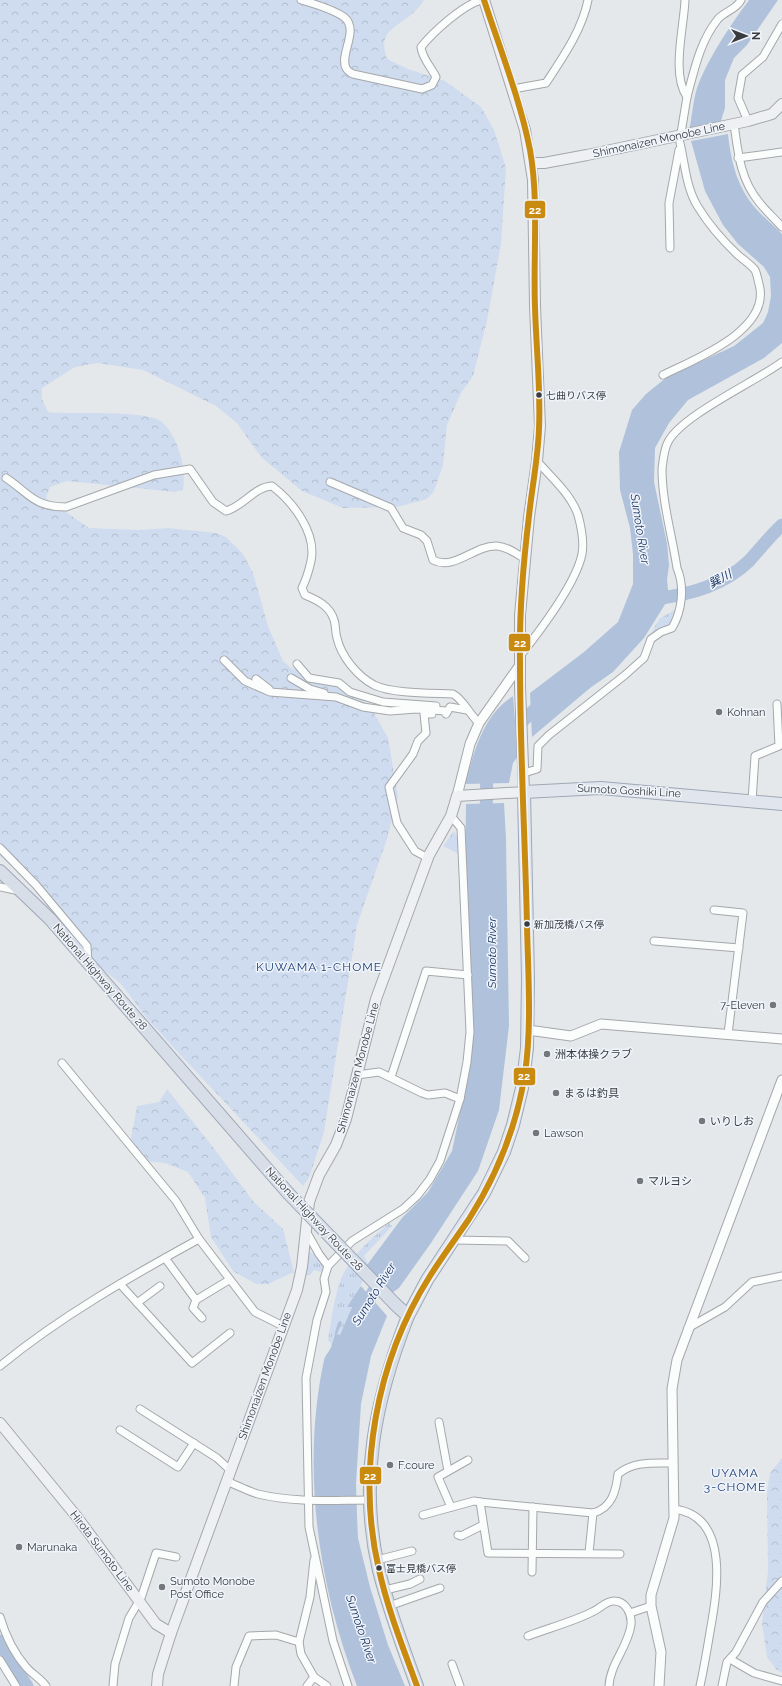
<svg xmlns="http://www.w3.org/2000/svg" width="782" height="1686" font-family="Raleway,'Noto Sans JP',sans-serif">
	<defs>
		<pattern id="grass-tufts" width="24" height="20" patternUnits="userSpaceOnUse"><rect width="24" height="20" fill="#cfdcef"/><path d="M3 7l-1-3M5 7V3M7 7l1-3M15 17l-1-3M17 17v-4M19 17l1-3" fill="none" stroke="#b2bece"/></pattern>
		<pattern id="forest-crowns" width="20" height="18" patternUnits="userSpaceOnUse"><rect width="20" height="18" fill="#cfdcef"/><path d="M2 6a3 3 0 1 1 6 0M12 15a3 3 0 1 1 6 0" fill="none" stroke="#b2bece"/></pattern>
	</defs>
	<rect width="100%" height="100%" fill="#e5e8eb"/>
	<g fill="url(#grass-tufts)">
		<path d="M676 609V612L670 625 660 628 651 634 659 619Z"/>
		<path d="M454 831 458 838 459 854 443 846Z"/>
		<path d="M389 1223 392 1226 364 1256 369 1266 340 1335 334 1334 332 1345 328 1340C331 1323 333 1305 338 1288 345 1260 369 1241 389 1223Z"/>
		<path d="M309 1252 315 1254 319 1260 323 1259 326 1265 321 1272 314 1270 310 1275 303 1274 306 1257Z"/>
	</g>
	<g fill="url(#forest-crowns)">
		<path d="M0 0H424C421 4 418 9 414 12 396 29 377 30 387 59L408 69 445 81 481 107 494 130 506 168 501 244 487 321 473 376 461 393 447 425 443 465 434 491 427 499 397 507 343 508 302 491 261 457 237 423 216 406 143 370 98 363 75 367 42 388V399L48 412C71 415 147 409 162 422 169 428 174 438 177 445 183 461 185 473 183 490L175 492 67 481 50 487 46 498 89 528 138 530 168 528 217 533 226 537 243 554 253 573 268 626 283 661 291 668 341 685 360 696 373 711 388 738 398 797 387 839 357 925 324 1132 309 1178 303 1186 174 1048 146 1017 121 984 105 971 92 963 75 945 33 886 0 856Z"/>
		<path d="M167 1089 216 1151 253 1201 283 1229 294 1272 268 1284H256L233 1271 211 1237 205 1198 188 1172 165 1163 143 1161 130 1143 137 1106 159 1102Z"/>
		<path d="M782 1458V1673L776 1669 767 1657 762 1623 768 1571 767 1493 770 1473Z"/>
	</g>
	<g fill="#b0c2db">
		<path d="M749 0H778L747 45 734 58 725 80V108L720 124 689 131C692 117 693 101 697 88 707 60 731 24 749 0Z"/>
		<path d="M728 134C731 163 738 191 760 213 767 220 775 226 782 234V343L764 358 688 400 669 423 655 448 654 482 667 543 669 565 667 580 669 598 644 638 613 672 590 688 532 737 530 693 584 652 618 622 633 584V554L630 528 620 490 619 452 632 410 646 394 667 377 734 346 763 323 768 312 771 296 770 277 764 267 738 244 723 225 705 191 691 141Z"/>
		<path d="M513 696 518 756 513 763 509 783 465 784C475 750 482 717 513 696Z"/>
		<path d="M504 803 506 839 509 1026 499 1110 478 1171 431 1243 399 1288 389 1295 364 1269 402 1218 428 1192 452 1151 472 1055V1018L465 888 466 804Z"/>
		<path d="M361 1286 387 1316 371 1356 361 1404 356 1483 357 1515 358 1538 370 1587 388 1645 405 1686H357C318 1586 301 1467 324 1360 325 1355 331 1350 332 1344 335 1336 335 1329 339 1321L342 1322 337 1334 340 1335 352 1307H347Z"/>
	</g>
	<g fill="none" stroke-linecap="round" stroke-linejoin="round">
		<g stroke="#b0c2db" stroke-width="13">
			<path d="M651 599C686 596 723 586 749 561 760 549 770 536 782 525"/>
			<path d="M503 739 544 701"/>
			<path d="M485 820C488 801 485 785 488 766"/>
			<path d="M362 1312 383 1275"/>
			<path d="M0 1641 15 1668 27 1686"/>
		</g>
		<defs>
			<g id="minor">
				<path d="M301 0C315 4 332 9 344 17 360 30 339 54 346 68 347 70 351 73 353 74L422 89 432 85 436 77C431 67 422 58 421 47 434 31 462 6 481 0"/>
				<path d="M513 89 546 83C563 57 582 30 588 0"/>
				<path d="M687 97C694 71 700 41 718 19 725 11 736 10 741 0"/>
				<path d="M748 121 738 98 742 75 763 57 782 24"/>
				<path d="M734 124C738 152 740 179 759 202 766 211 775 219 782 227"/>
				<path d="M680 139 687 97C671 74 684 27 685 0"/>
				<path d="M738 158 782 152"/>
				<path d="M670 248 669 203 679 150"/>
				<path d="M663 375C695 359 772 330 759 284 758 280 757 274 755 270 750 264 744 260 739 256 724 242 709 225 698 207 686 188 685 164 680 143"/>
				<path d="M6 478C30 494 34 507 66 507L154 475 190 469 213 502 226 511C244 506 254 487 272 486 293 502 317 533 311 561 309 570 306 580 302 588L305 595C317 600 330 606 334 620 336 625 335 632 337 638 341 656 357 676 374 685 393 694 432 693 453 694 464 700 469 714 479 723"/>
				<path d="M330 482 391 508 403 528 421 535 427 541 433 560C455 571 474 545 497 546 508 547 517 554 525 559"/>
				<path d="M520 656C539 632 576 584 582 554 584 543 581 526 578 515 571 494 550 476 537 461"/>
				<path d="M224 660 245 681 270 692 336 697 363 707 390 711 416 709 447 711"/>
				<path d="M297 664 309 678 339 683 350 692 383 702 436 706"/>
				<path d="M291 678 310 689 324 693"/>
				<path d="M256 679 269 689"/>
				<path d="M446 714 450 707 467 710"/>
				<path d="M524 773 537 769 538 746 549 735 625 675 644 658 651 639 661 632 672 628C682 611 685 587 677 568 672 535 662 502 662 469 663 461 664 449 668 442 682 415 755 382 782 362"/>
				<path d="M752 801 755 756 779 746 777 704"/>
				<path d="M0 848 36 885 87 946 88 963"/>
				<path d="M428 858 415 851 397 823 389 787 413 754 418 741 426 733 424 714H432"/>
				<path d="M0 887 20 891"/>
				<path d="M714 910 743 913 728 1034"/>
				<path d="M654 941 739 948"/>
				<path d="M62 1063 176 1201 199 1239 255 1312 283 1326"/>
				<path d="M357 1075 379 1072 422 1093 428 1095 445 1093 460 1099"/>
				<path d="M391 1077 426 971 468 975"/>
				<path d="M306 1231 319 1254 328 1266"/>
				<path d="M454 1240 508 1241 525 1258"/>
				<path d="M165 1258 196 1300 193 1308 202 1318"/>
				<path d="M120 1284 192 1363 230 1333"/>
				<path d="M196 1300 229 1280"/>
				<path d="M137 1303 160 1286"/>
				<path d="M688 1328 725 1307 752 1282 782 1276"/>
				<path d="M0 1366C61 1316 130 1277 199 1239"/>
				<path d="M140 1409 217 1458 230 1470"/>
				<path d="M439 1422 448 1471"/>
				<path d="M120 1430 178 1467 194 1443"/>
				<path d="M226 1481C237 1485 247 1491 258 1494 295 1503 333 1500 370 1500"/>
				<path d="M451 1507 438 1477 468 1460"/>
				<path d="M674 1509C731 1516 717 1593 710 1632 707 1650 704 1668 700 1686"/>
				<path d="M423 1515 474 1501 480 1502"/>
				<path d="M458 1535 461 1536 483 1525"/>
				<path d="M589 1553 593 1513"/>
				<path d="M620 1554 488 1553 480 1502 593 1513C612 1508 616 1491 618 1474 634 1461 653 1463 672 1463"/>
				<path d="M314 1560 310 1597 299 1642 301 1654 314 1677 327 1686"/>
				<path d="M377 1560 412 1551"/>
				<path d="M532 1572 533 1507"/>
				<path d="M385 1590 410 1584 420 1579"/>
				<path d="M389 1606 440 1588"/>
				<path d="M630 1613 651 1606"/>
				<path d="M0 1617C5 1634 14 1653 26 1667 32 1674 40 1678 46 1686"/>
				<path d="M528 1636C549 1628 572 1622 592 1612 600 1609 605 1601 614 1601 626 1601 632 1614 631 1625 628 1647 610 1664 609 1686"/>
				<path d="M730 1659 754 1673 782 1681"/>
				<path d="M0 1660 16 1686"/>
				<path d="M452 1664 460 1686"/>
				<path d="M113 1686 115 1664 129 1618 141 1598 156 1553 176 1557"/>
				<path d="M234 1686 236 1667 249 1636 276 1635 299 1642"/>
				<path d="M307 1686 314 1677"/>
				<path d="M348 1686 333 1641 309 1527 306 1378 317 1320 326 1292 324 1279 328 1266 352 1241 403 1209 417 1196 430 1179 440 1161 460 1099 467 1062 470 1032 461 828 451 816"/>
				<path d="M722 1686 727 1662 736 1652 763 1602 782 1581"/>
			</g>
			<g id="tertiary">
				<path d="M457 796 470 744 479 723 520 665"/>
				<path d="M528 1030 571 1036 601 1024 782 1039"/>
				<path d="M659 1686 661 1652 651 1606V1595L674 1518 672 1389 677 1360 782 1080"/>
			</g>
			<g id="secondary">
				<path d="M532 163H544L587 155 748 121 772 114 782 104"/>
				<path d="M0 1423 77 1517 156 1624 171 1633"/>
				<path d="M157 1686 158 1674 171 1633 297 1290 302 1267 309 1202 319 1175 336 1145 346 1119 376 999 429 855 451 816 457 796 524 792 520 687V615L529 517 537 461 540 426 535 306 533 180 525 130 484 0"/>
			</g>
			<path id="primary" d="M408 1316 427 1280 484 1193 504 1152 513 1125 522 1088 527 1048 528 979 524 792 601 788 782 804"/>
			<g id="trunk">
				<path d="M0 871 50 919 288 1193"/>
				<path d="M395 1304 408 1316C375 1400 358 1481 379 1571 389 1610 403 1648 417 1686"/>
			</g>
		</defs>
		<use href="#minor" stroke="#a5a7aa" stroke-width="9"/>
		<use href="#tertiary" stroke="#a5a7aa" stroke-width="11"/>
		<use href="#secondary" stroke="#a5a7aa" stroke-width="12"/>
		<use href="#primary" stroke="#9ea8b6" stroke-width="14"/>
		<use href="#trunk" stroke="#9ea8b6" stroke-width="14"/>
		<use href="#minor" stroke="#fbfcfc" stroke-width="7"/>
		<use href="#tertiary" stroke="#fbfcfc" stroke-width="9"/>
		<use href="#secondary" stroke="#eef0f4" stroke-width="10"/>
		<use href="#primary" stroke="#e1e5ed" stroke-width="12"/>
		<use href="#trunk" stroke="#d8dee8" stroke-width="12"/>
		<defs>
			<path id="trunk-bridge" d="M288 1193 395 1304"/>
		</defs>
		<use href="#trunk-bridge" stroke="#9ea8b6" stroke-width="14" stroke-linecap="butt"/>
		<use href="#trunk-bridge" stroke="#d8dee8" stroke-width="12"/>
		<defs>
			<path id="bus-1" d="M417 1686C403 1648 388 1610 379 1570 356 1472 376 1361 430 1276 442 1257 456 1238 469 1219 497 1175 517 1125 525 1073 532 1025 528 974 527 925 525 838 520 751 520 663 519 614 523 565 529 516 532 487 538 458 539 429 541 389 536 347 535 307 533 256 539 200 530 150 520 99 500 49 484 0"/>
		</defs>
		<use href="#bus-1" stroke="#f0f4fb" stroke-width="9"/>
		<use href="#bus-1" stroke="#c88b10" stroke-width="6"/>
	</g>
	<g fill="#393b3e" stroke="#f0f4fb" stroke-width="1.5">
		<circle cx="539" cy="395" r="3.5"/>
		<circle cx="527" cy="924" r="3.5"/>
		<circle cx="379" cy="1568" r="3.5"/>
	</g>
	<g fill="#75787b" stroke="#f0f4fb" stroke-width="1.5">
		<circle cx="719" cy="712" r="4"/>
		<circle cx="773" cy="1005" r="4"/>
		<circle cx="547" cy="1054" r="4"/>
		<circle cx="556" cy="1093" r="4"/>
		<circle cx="702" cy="1121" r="4"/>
		<circle cx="536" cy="1133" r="4"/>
		<circle cx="640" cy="1181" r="4"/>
		<circle cx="390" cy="1465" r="4"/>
		<circle cx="19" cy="1547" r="4"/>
		<circle cx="162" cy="1587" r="4"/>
	</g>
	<g text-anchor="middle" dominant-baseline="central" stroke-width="3" stroke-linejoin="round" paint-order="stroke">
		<g font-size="10" fill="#393b3e" stroke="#f0f4fb" text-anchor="start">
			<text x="546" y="395">七曲りバス停</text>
			<text x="534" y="924">新加茂橋バス停</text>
			<text x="386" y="1568">富士見橋バス停</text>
		</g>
		<g font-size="11" fill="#393b3e" stroke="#f0f4fb">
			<text transform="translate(659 140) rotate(-12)">Shimonaizen Monobe Line</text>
			<text transform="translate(629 791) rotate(3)">Sumoto Goshiki Line</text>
			<text transform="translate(100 977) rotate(49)">National Highway Route 28</text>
			<text transform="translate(358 1068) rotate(-75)">Shimonaizen Monobe Line</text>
			<text transform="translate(314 1219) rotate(47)">National Highway Route 28</text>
			<text transform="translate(265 1376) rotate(-70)">Shimonaizen Monobe Line</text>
			<text transform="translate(102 1551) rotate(53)">Hirota Sumoto Line</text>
		</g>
		<g font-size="11" fill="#393b3e" stroke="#f0f4fb" text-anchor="start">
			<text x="727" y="712">Kohnan</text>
			<text x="765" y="1005" text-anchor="end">7-Eleven</text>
			<text x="555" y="1054">洲本体操クラブ</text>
			<text x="564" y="1093">まるは釣具</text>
			<text x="710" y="1121">いりしお</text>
			<text x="544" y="1133">Lawson</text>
			<text x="648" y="1181">マルヨシ</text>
			<text x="398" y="1465">F.coure</text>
			<text x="27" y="1547">Marunaka</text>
			<text x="170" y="1581">Sumoto Monobe<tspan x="170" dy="13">Post Office</tspan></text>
		</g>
		<g font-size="12" font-style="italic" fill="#1b3765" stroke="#f0f4fb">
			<text transform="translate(640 529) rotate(81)">Sumoto River</text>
			<text transform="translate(720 579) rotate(-28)">巽川</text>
			<text transform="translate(492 953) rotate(-90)">Sumoto River</text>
			<text transform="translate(374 1294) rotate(-58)">Sumoto River</text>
			<text transform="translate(361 1629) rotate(71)">Sumoto River</text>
		</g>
		<g font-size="12" letter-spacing="1" fill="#224379" stroke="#f0f4fb">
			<text x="319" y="967">KUWAMA 1-CHOME</text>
			<text x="735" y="1473">UYAMA<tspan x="735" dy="14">3-CHOME</tspan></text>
		</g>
	</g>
	<g stroke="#f0f4fb" stroke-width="1.5">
		<rect x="524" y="200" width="22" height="19" rx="4" fill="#c88b10"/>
		<rect x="508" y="633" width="23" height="19" rx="4" fill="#c88b10"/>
		<rect x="513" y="1067" width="23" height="19" rx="4" fill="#c88b10"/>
		<rect x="359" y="1466" width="23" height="19" rx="4" fill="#c88b10"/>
	</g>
	<g font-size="11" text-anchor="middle" font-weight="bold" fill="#fff">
		<text x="535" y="214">22</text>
		<text x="520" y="647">22</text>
		<text x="524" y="1080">22</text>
		<text x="370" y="1480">22</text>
	</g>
	<g transform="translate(746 36) rotate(90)" stroke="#f0f4fb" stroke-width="3" paint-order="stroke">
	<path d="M0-3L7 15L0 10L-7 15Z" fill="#393b3e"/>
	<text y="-6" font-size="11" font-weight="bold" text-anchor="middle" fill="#393b3e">N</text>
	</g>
</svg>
